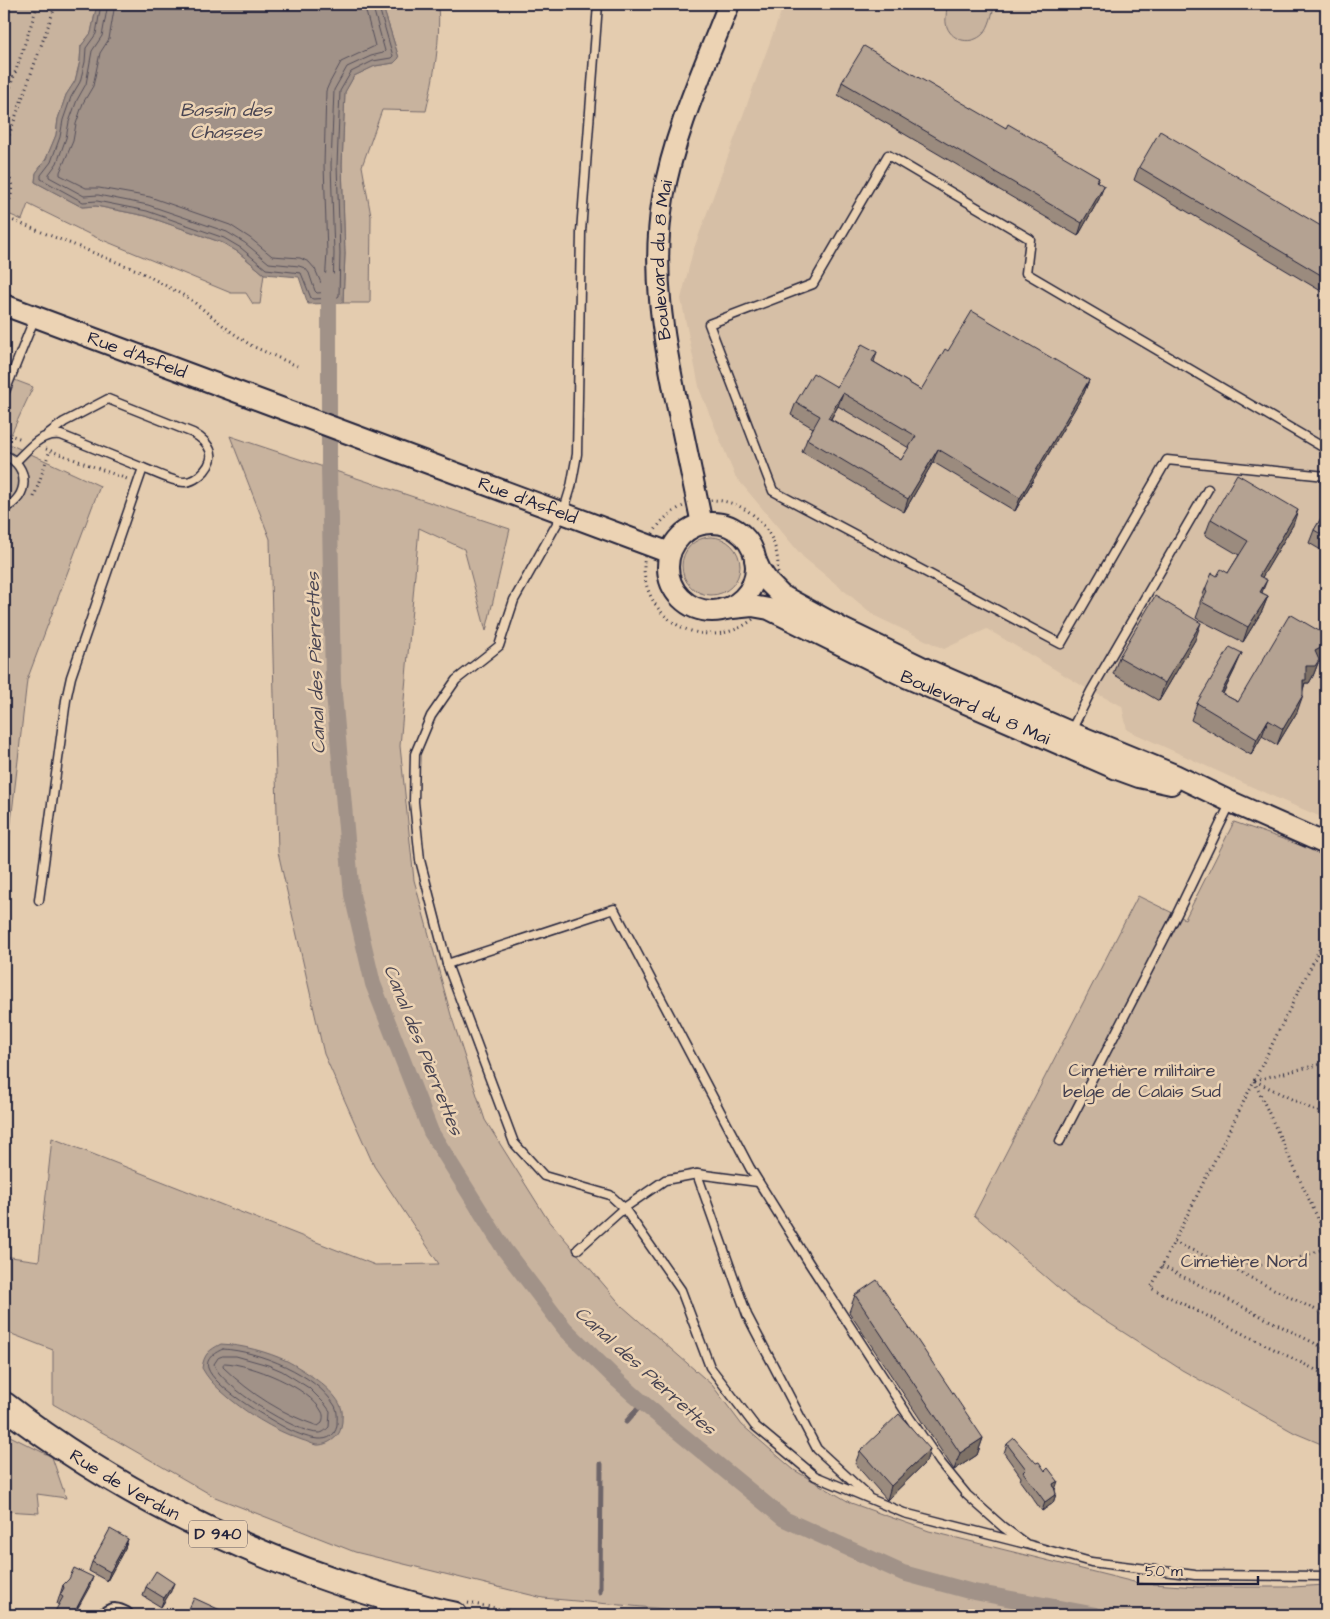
<svg xmlns="http://www.w3.org/2000/svg" width="1330" height="1619" font-family="'Architects Daughter',sans-serif">
	<rect width="100%" height="100%" fill="#e4ccaf"/>
	<filter id="ink" filterUnits="userSpaceOnUse"><feTurbulence type="fractalNoise" baseFrequency=".02" numOctaves="2"/><feDisplacementMap in="SourceGraphic" scale="10" xChannelSelector="R" yChannelSelector="G"/><feConvolveMatrix kernelMatrix="1 2 1 2 8 2 1 2 1" color-interpolation-filters="sRGB"/></filter>
	<g filter="url(#ink)">
		<path fill="#d6bfa6" d="M784 4H928L948 9 945 16 946 24 950 33 955 38 987 26 995 4H1326V819L1281 800 1127 730 1122 706 1091 691 987 629 944 649 875 616 803 557 735 476 700 391 681 299 693 251Z"/>
		<g fill="#c8b39e" stroke="#756a6c">
			<path d="M4 4H97L91 33 81 46 80 61 75 81 66 95 58 119 56 135 46 159 36 173 35 182 82 207 96 206 146 216 223 243 238 252 264 274 260 304H253L246 293H231L93 236 28 204 22 220 4 212Z"/>
			<path d="M382 4H438C441 40 434 76 426 111L382 110 362 166 371 216 370 303H343L345 254 342 165 345 92 354 76 375 66 394 63 399 58Z"/>
			<path d="M946 4H995C992 13 990 27 983 34 972 45 953 42 947 27 944 19 948 12 946 4Z"/>
			<path d="M4 376 33 387 7 443 100 486 27 680 4 884Z"/>
			<path d="M230 436 510 529 486 631 464 549 419 528 400 746 414 880 451 1015 485 1120 546 1217 622 1306 712 1385 742 1425 794 1470 851 1503 929 1531 1138 1583 1198 1587H1293L1326 1585V1615H731L543 1598 355 1552 215 1497 53 1404V1350L4 1331V1256L39 1261 52 1138 375 1265 439 1264 374 1166 324 1054 278 852 270 539Z"/>
			<circle cx="711" cy="566" r="29"/>
			<path d="M1234 822 1326 854V1446L1295 1433 1182 1370 1070 1298 974 1215 1138 896 1185 919Z"/>
			<path d="M4 1433 52 1457 66 1498 37 1494 39 1513 4 1511Z"/>
		</g>
		<g fill="#a19288" stroke="#6e6569">
			<path d="M97 4H382L399 58 394 63 375 66 354 76 345 92 342 165 345 254 343 303 308 304 299 277 264 274 238 252 223 243 146 216 96 206 82 207 35 182 36 173 46 159 56 135 58 119 66 95 75 81 80 61 81 46 91 33Z"/>
			<path d="M221 1344C242 1345 268 1352 287 1361 303 1369 335 1390 341 1407 343 1412 342 1417 342 1422 341 1426 341 1430 339 1433 335 1440 324 1446 316 1445 312 1444 306 1441 302 1440 273 1430 244 1412 221 1391 213 1384 207 1377 202 1368 204 1354 209 1350 221 1344Z"/>
		</g>
		<g fill="none" stroke-linecap="round" stroke-linejoin="round">
			<g stroke="#554f5a" stroke-width="1">
				<path d="M101 4 96 34 86 48 85 62 80 82 71 97 63 120 60 137 51 162 41 175V179L83 202 97 201 147 211 224 238 241 248 266 269 301 273 311 298 313 299 336 298 339 296 340 253 337 165 340 91 351 72 373 61 391 58 393 56 378 4"/>
				<path d="M108 4 102 36 92 51 86 84 77 100 69 122 66 138 57 163 49 174V177L84 196 98 195 148 205 227 232 245 243 269 263 299 266 305 268 309 273 315 291 317 293 331 292 333 290 334 253 331 165 334 90 347 67 371 56 383 53 385 51 372 4"/>
				<path d="M115 4 109 39 100 53 93 86 83 103 76 124 73 141 60 172V175L86 188H99L150 197 230 225 250 238 272 256 300 258 309 262 315 269 321 283 323 285 325 283 327 253 324 165 326 91 329 84 341 62 375 46 364 4"/>
				<path d="M223 1349C259 1351 316 1374 335 1406 338 1412 337 1419 337 1425 333 1452 295 1433 282 1426 264 1416 214 1387 208 1368 205 1358 216 1352 223 1349Z"/>
				<path d="M223 1356H236L268 1365 282 1371 309 1388 324 1403 330 1411 329 1427C326 1430 323 1433 319 1433 297 1434 219 1385 214 1364L218 1358Z"/>
				<path d="M225 1363C251 1364 309 1387 322 1412 324 1416 323 1419 322 1423L318 1426C282 1414 251 1394 224 1368L223 1365Z"/>
			</g>
			<g stroke="#6e6569" stroke-width="5">
				<path d="M626 1422 643 1403"/>
				<path d="M600 1592 601 1464"/>
			</g>
			<path stroke="#a19288" stroke-width="16" d="M329 281V466L333 683 352 895 373 984 431 1132 504 1249 565 1329 616 1379 643 1403 784 1519 903 1573 969 1591 1096 1615"/>
			<defs>
				<g id="service">
					<path d="M598 4 581 232 577 454 571 487 563 513 514 600 499 646 456 680 431 716 415 754 414 802 420 860 447 964 614 909 750 1168 809 1263 909 1417 940 1462 967 1495 1003 1527 1026 1544 1091 1562 1195 1575 1326 1576"/>
					<path d="M4 394 35 317"/>
					<path d="M48 434 64 422 108 399 193 433C200 437 207 442 210 450 216 463 198 482 184 482 173 482 154 472 143 468"/>
					<path d="M1326 449 1026 273 1030 239 888 155 813 284 709 324 773 491 1061 644 1167 460 1326 476"/>
					<path d="M4 455C30 465 30 498 4 508"/>
					<path d="M15 462C29 449 40 432 61 435L143 468 71 677 66 700 39 900"/>
					<path d="M1071 731 1091 691 1208 489"/>
					<path d="M447 964 514 1143 544 1176 610 1195 624 1208 578 1249"/>
					<path d="M1060 1141 1176 916 1231 802"/>
					<path d="M697 1174 747 1315 817 1449 867 1495"/>
					<path d="M758 1182 697 1174 665 1180 624 1208 681 1290 710 1367 755 1426 815 1476 904 1513 1022 1543"/>
				</g>
				<path id="minor" d="M106 1615C113 1610 118 1611 125 1615"/>
				<g id="tertiary">
					<path id="s1" d="M4 305 670 553"/>
					<circle cx="712" cy="567" r="44"/>
					<path id="s2" d="M702 524C694 486 686 447 678 409 663 338 651 271 663 198 674 132 705 66 729 4"/>
					<path d="M755 559 760 570 769 583 781 595 843 629 930 671 1070 732 1175 775 1231 802 1326 844"/>
					<path id="s3" d="M723 609 752 606 769 609 906 677 1117 769 1139 777 1171 784"/>
				</g>
				<g id="primary">
					<path id="s4" d="M4 1405C111 1488 237 1551 366 1591 395 1600 424 1609 454 1615"/>
				</g>
			</defs>
			<use href="#service" stroke="#22223b" stroke-width="11"/>
			<use href="#minor" stroke="#22223b" stroke-width="19"/>
			<use href="#tertiary" stroke="#22223b" stroke-width="24"/>
			<use href="#primary" stroke="#22223b" stroke-width="29"/>
			<g stroke="#22223b" stroke-width="3" stroke-dasharray="1 4" stroke-linecap="butt">
				<path d="M4 106 38 4"/>
				<path d="M4 149 56 4"/>
				<path d="M4 150 5 163 12 185 11 196 4 217"/>
				<path d="M4 217 139 271 190 299 230 331 252 346 297 366"/>
				<path d="M4 284 13 288"/>
				<path d="M4 433 22 439"/>
				<path d="M46 449 127 479"/>
				<path d="M34 497 50 450"/>
				<circle cx="711" cy="567" r="67"/>
				<path d="M1326 936 1151 1288 1326 1375"/>
				<path d="M1255 1080 1326 1063"/>
				<path d="M1254 1081 1326 1236"/>
				<path d="M1255 1081 1326 1116"/>
				<path d="M1174 1242 1223 1264 1326 1315"/>
				<path d="M1226 1264 1260 1265 1296 1259 1326 1248"/>
				<path d="M1162 1266 1326 1349"/>
				<path d="M468 1603 534 1615"/>
			</g>
			<use href="#service" stroke="#ecd3b4" stroke-width="8"/>
			<use href="#minor" stroke="#ecd3b4" stroke-width="15"/>
			<use href="#tertiary" stroke="#ecd3b4" stroke-width="20"/>
			<use href="#primary" stroke="#ecd3b4" stroke-width="25"/>
		</g>
		<g fill="#9b8b7e" stroke="#22223b" fill-rule="evenodd">
			<path d="M842 82 1006 128 1099 177 1097 182 1099 199 1078 236 838 95Z"/>
			<path d="M1139 167 1326 229V294L1134 180Z"/>
			<path d="M948 351 1089 380 1084 393 1015 511 933 462 904 512 802 452 807 439 813 428 791 415 796 402 837 387 877 352 874 362 921 390ZM838 406 909 448 901 460 831 419Z"/>
			<path d="M1326 510V553L1309 543 1314 530Z"/>
			<path d="M1211 519 1293 525 1262 577V593L1268 596 1262 611 1243 642 1196 618 1200 607V602L1206 587 1217 576 1228 573 1239 555 1205 535Z"/>
			<path d="M1326 635V658L1318 663 1313 676 1309 683H1305L1297 712 1277 745 1262 736 1251 755 1191 720 1197 703 1235 669 1223 694 1238 702Z"/>
			<path d="M1195 640 1159 701 1113 674 1119 657Z"/>
			<path d="M855 1295 983 1438 977 1455 954 1470 849 1312Z"/>
			<path d="M1007 1444 1055 1490 1056 1494 1053 1503 1042 1511 1020 1481 1021 1477 1004 1453Z"/>
			<path d="M930 1449 926 1462 887 1500 855 1464 860 1451Z"/>
			<path d="M128 1539 125 1548 107 1581 89 1571 92 1562Z"/>
			<path d="M63 1585 90 1586 59 1605 57 1604Z"/>
			<path d="M146 1587 171 1591 161 1607 143 1596Z"/>
		</g>
		<g fill="#7e7166" stroke="#22223b">
			<path d="M1104 186 1099 199 1078 236 1082 223Z"/>
			<path d="M1089 380 1084 393 1015 511 1020 498Z"/>
			<path d="M843 393 838 406 824 431 828 418Z"/>
			<path d="M938 449 933 462 904 512 908 499Z"/>
			<path d="M1298 510 1293 525 1254 591 1259 576Z"/>
			<path d="M1267 580 1261 595 1260 592Z"/>
			<path d="M1268 596 1262 611 1243 642 1248 627Z"/>
			<path d="M1201 623 1195 640 1159 701 1165 683Z"/>
			<path d="M1326 645V658L1318 663 1313 676 1309 683H1305L1300 697 1306 666 1315 651Z"/>
			<path d="M1242 653 1235 669 1215 709 1221 693Z"/>
			<path d="M1303 695 1297 712 1277 745 1283 729Z"/>
			<path d="M1268 720 1262 736 1251 755 1257 739Z"/>
			<path d="M983 1438 977 1455 954 1470 960 1453Z"/>
			<path d="M930 1449 926 1462 887 1500 891 1486Z"/>
			<path d="M1058 1481 1055 1490 1053 1484Z"/>
			<path d="M1056 1494 1053 1503 1042 1511 1045 1502Z"/>
			<path d="M128 1539 125 1548 107 1581 110 1572Z"/>
			<path d="M93 1577 90 1586 74 1615H73Z"/>
			<path d="M174 1583 171 1591 161 1607 164 1598Z"/>
		</g>
		<g fill="#b4a292" stroke="#22223b" fill-rule="evenodd">
			<path d="M864 46 1006 128 1008 124 1099 177 1096 181 1104 186 1082 223 842 82Z"/>
			<path d="M1160 131 1326 229V278L1139 167Z"/>
			<path d="M972 311 1089 380 1020 498 938 449 908 499 807 439 820 416 796 402 813 373 837 387 862 344 877 352 872 361 921 390 945 349 948 351ZM843 393 916 436 901 460 828 418Z"/>
			<path d="M1237 474 1298 510 1259 576 1267 580 1260 592 1268 596 1248 627 1202 602 1207 592 1206 591V587L1212 573 1217 576 1221 569 1228 573 1248 541 1211 519Z"/>
			<path d="M1326 510V537L1314 530Z"/>
			<path d="M1155 596 1201 623 1165 683 1119 657Z"/>
			<path d="M1290 614 1326 635V645L1315 651 1319 660 1315 666H1306V680H1303V695L1283 729 1268 720 1257 739 1197 703 1230 647 1242 653 1221 693 1238 702Z"/>
			<path d="M877 1280 983 1438 960 1453 855 1295Z"/>
			<path d="M899 1414 930 1449 891 1486 860 1451Z"/>
			<path d="M1014 1438 1036 1463 1039 1462 1045 1471 1048 1468 1058 1481 1053 1484 1056 1494 1045 1502 1023 1472 1026 1469 1007 1444Z"/>
			<path d="M110 1529 128 1539 110 1572 92 1562Z"/>
			<path d="M74 1568 93 1577 73 1615H53L63 1597 60 1595 64 1588 63 1585 69 1579Z"/>
			<path d="M156 1571 174 1583 164 1598 146 1587Z"/>
			<path d="M194 1598 231 1615H186Z"/>
		</g>
	</g>
	<g text-anchor="middle" dominant-baseline="central" stroke-width="5" stroke-linejoin="round" paint-order="stroke">
		<rect fill="#ecd3b4" stroke="#5f575f" stroke-width="1" x="189" y="1520.5" width="58" height="27" rx="4"/>
		<g font-size="16" font-weight="bold" fill="#22223b">
			<text x="218" y="1534">D 940</text>
		</g>
		<g font-size="18" fill="#22223b" stroke="#ecd3b4">
			<text stroke="none"><textPath href="#s2" startOffset="268">Boulevard du 8 Mai</textPath></text>
			<text stroke="none"><textPath href="#s1" startOffset="142">Rue d'Asfeld</textPath></text>
			<text stroke="none"><textPath href="#s1" startOffset="559">Rue d'Asfeld</textPath></text>
			<text stroke="none"><textPath href="#s3" startOffset="275">Boulevard du 8 Mai</textPath></text>
			<text stroke="none"><textPath href="#s4" startOffset="145">Rue de Verdun</textPath></text>
		</g>
		<g font-size="18" fill="#433f4f" stroke="#ecd3b4">
			<text x="1142" y="1070">Cimetière militaire<tspan x="1142" dy="21">belge de Calais Sud</tspan></text>
			<text x="1244" y="1261">Cimetière Nord</text>
		</g>
		<g font-size="19" font-style="italic" fill="#484452" stroke="#ecd3b4">
			<text x="226" y="110">Bassin des<tspan x="226" dy="22">Chasses</tspan></text>
			<text transform="translate(316 663) rotate(-92)">Canal des Pierrettes</text>
			<text transform="translate(423 1050) rotate(68)">Canal des Pierrettes</text>
			<text transform="translate(645 1371) rotate(42)">Canal des Pierrettes</text>
		</g>
	</g>
	<rect width="1330" height="1619" fill="none" stroke="#ecd3b4" stroke-width="20"/>
	<rect x="10" y="10" width="1310" height="1599" fill="none" stroke="#22223b" stroke-width="2" filter="url(#ink)"/>
	<path d="M1138 1576v8h120v-8" fill="none" stroke="#22223b" stroke-width="2.5"/>
	<text x="1145" y="1576" font-size="15" fill="#22223b" stroke="#ecd3b4" stroke-width="4" paint-order="stroke">50 m</text>
</svg>
